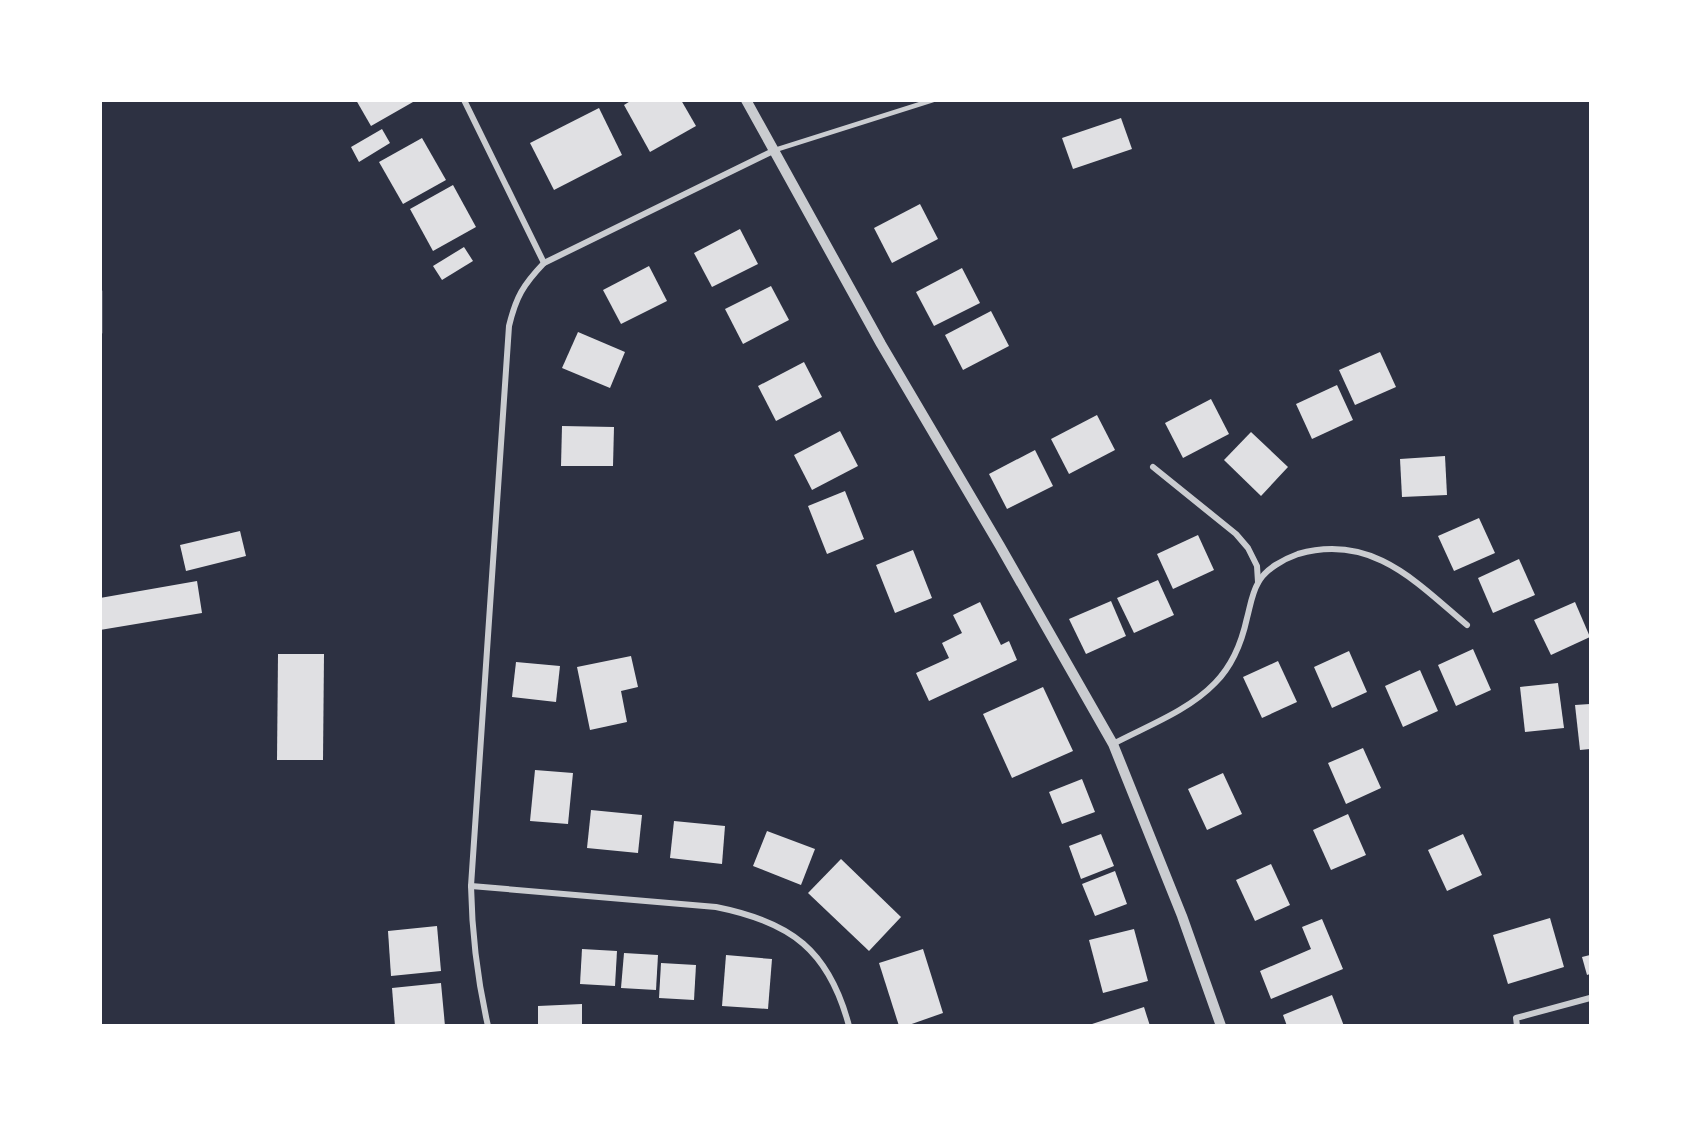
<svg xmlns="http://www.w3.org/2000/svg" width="1691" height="1126" font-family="'Space Grotesk',sans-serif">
	<rect width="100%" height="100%" fill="#2d3142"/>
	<g fill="#e0e0e3">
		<path d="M356 100H413V102L371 126Z"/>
		<path d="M632 100H681L696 126 650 152 624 105Z"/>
		<path d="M599 108 622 155 554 190 530 143Z"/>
		<path d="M1121 118 1132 149 1073 169 1062 138Z"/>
		<path d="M382 129 390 143 359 162 351 147Z"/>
		<path d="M422 138 446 180 403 204 379 162Z"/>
		<path d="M453 185 476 227 433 251 410 209Z"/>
		<path d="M920 204 938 239 892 263 874 228Z"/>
		<path d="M740 229 758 264 712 287 694 253Z"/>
		<path d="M464 247 473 261 442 280 433 266Z"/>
		<path d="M649 266 667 301 621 324 603 290Z"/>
		<path d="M962 268 980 303 934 326 916 292Z"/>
		<path d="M771 286 789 320 743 344 725 309Z"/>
		<path d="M991 311 1009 346 963 370 945 335Z"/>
		<path d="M578 332 625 352 610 388 562 368Z"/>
		<path d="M1380 352 1396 387 1355 405 1339 370Z"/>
		<path d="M804 362 822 397 776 421 758 386Z"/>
		<path d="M1337 385 1353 420 1312 439 1296 404Z"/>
		<path d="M1211 399 1229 434 1183 458 1165 423Z"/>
		<path d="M1097 415 1115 450 1069 474 1051 439Z"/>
		<path d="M562 426 614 427 613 466H561Z"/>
		<path d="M840 431 858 466 812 490 794 455Z"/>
		<path d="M1251 432 1288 467 1261 496 1224 460Z"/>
		<path d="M1035 450 1053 486 1007 509 989 474Z"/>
		<path d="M1445 456 1447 495 1402 497 1400 459Z"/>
		<path d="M845 491 864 539 827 554 808 506Z"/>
		<path d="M1479 518 1495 553 1454 571 1438 536Z"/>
		<path d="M240 531 246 556 186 571 180 545Z"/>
		<path d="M1198 535 1214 570 1173 589 1157 554Z"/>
		<path d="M913 550 932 598 895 613 876 565Z"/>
		<path d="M1519 559 1535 595 1493 613 1478 578Z"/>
		<path d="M1158 580 1174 615 1134 633 1117 598Z"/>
		<path d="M197 581 202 613 100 630V598Z"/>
		<path d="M1111 601 1126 636 1086 654 1069 619Z"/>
		<path d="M980 602 1001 645 1009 641 1017 660 929 701 916 673 949 658 942 643 962 633 953 615Z"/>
		<path d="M1575 602 1590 637 1551 655 1534 620Z"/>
		<path d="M1473 649 1491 690 1456 706 1438 665Z"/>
		<path d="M1349 651 1367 692 1332 708 1314 667Z"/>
		<path d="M278 654H324L323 760H277Z"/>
		<path d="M631 656 638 687 621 691 627 722 590 730 577 667Z"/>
		<path d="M1278 661 1297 702 1262 718 1243 677Z"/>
		<path d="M516 662 560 666 556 702 512 697Z"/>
		<path d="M1420 670 1438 711 1403 727 1385 686Z"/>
		<path d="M1558 683 1564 728 1525 732 1520 687Z"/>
		<path d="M1043 687 1073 751 1012 778 983 714Z"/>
		<path d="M1590 704V749L1580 750 1575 705Z"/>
		<path d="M1363 748 1381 788 1346 804 1328 763Z"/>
		<path d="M535 770 573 773 568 824 530 821Z"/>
		<path d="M1223 773 1242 814 1207 830 1188 789Z"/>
		<path d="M1082 779 1095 812 1062 824 1049 792Z"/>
		<path d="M591 810 642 815 638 853 587 848Z"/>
		<path d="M1348 814 1366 855 1331 870 1313 830Z"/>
		<path d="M674 821 725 826 722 864 670 858Z"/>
		<path d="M767 831 815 849 801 885 753 866Z"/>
		<path d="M1101 834 1114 866 1081 879 1069 846Z"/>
		<path d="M1463 834 1482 875 1447 891 1428 850Z"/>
		<path d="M841 859 901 917 869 951 808 893Z"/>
		<path d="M1271 864 1290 905 1255 921 1236 880Z"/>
		<path d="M1115 871 1127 904 1095 916 1082 884Z"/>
		<path d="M1550 918 1564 967 1508 984 1493 935Z"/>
		<path d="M1322 919 1343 969 1271 999 1260 971 1311 949 1302 927Z"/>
		<path d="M437 926 441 971 391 976 388 931Z"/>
		<path d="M1134 929 1148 981 1103 993 1089 940Z"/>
		<path d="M582 949 617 951 615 986 580 984Z"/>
		<path d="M923 949 943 1013 906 1026H899L879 963Z"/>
		<path d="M624 953 658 955 656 990 621 988Z"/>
		<path d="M726 955 772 959 768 1009 722 1006Z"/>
		<path d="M1590 955V974L1587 975 1582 957Z"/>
		<path d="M661 963 696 965 694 1000 659 998Z"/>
		<path d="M441 983 445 1026H395L392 988Z"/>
		<path d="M1332 995 1344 1026H1287L1283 1015Z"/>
		<path d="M582 1004V1026H538V1006Z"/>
		<path d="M1144 1007 1150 1026H1090L1089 1025Z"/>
	</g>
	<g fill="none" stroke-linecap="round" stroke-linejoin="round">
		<g stroke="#caccd0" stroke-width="4.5">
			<path d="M775 150 933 100"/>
			<path d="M100 291V333"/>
		</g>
		<g stroke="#caccd0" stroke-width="6">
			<path d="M464 100 544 263"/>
			<path d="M1153 467 1236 534 1248 548 1257 566 1258 582"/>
			<path d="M1113 744C1147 726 1188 711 1215 683 1232 666 1242 641 1247 618 1250 607 1252 593 1258 583 1265 569 1284 559 1298 554 1372 533 1416 582 1467 625"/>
			<path d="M471 886 716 907C791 922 829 950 849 1026"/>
			<path d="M488 1026C477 978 472 935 471 886L509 326C516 297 523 285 544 263L773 151"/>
			<path d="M1517 1026 1516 1018 1590 998"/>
		</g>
		<path stroke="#caccd0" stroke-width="10" d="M746 100 881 344 1000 546 1113 744 1182 916 1221 1026"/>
	</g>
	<rect width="1691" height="1126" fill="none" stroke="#ffffff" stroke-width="204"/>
</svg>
